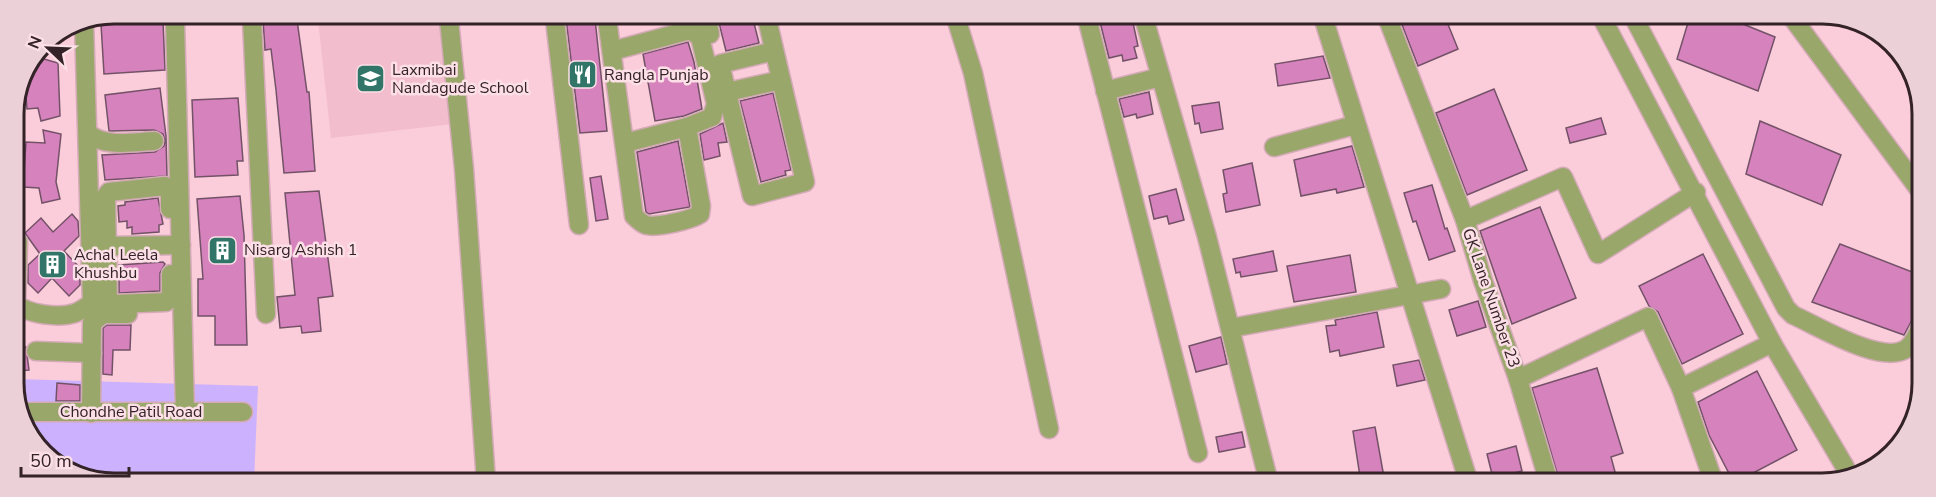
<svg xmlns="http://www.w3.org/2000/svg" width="1936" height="497" font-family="'Nunito Sans',sans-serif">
	<rect width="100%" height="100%" fill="#fbccda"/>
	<path fill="#f2bdcc" d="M318 20H442L453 124 331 138Z"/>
	<path fill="#ccb2fe" d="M15 379 258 386 254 482 94 481 43 454 16 403Z"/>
	<g fill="#d682bc" stroke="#735268" stroke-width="1.5">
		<path d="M1690 16H1723L1775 37 1758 91 1677 59Z"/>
		<path d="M1399 17H1445L1458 49 1418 66Z"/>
		<path d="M1099 18H1132L1138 46 1134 47 1137 58 1123 61 1122 55 1109 58Z"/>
		<path d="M566 19H595L607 131 580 133Z"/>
		<path d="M718 19H753L759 43 726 51Z"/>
		<path d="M263 20H297L307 92H309L315 171 284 173 276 90 271 49 265 50Z"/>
		<path d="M163 21 165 70 104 74 101 24Z"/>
		<path d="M688 42 694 62 702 109 684 116 655 121 643 54Z"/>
		<path d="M1323 56 1330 78 1278 86 1275 64Z"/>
		<path d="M37 57 58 63 60 116 41 121 38 108 27 109 25 84 31 69H34Z"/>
		<path d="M160 88 166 136 167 176 105 180 102 155 155 152 164 146 165 141 163 134 154 130 109 131 105 95Z"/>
		<path d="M1494 89 1527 170 1467 195 1436 113Z"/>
		<path d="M1149 92 1153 114 1137 118 1136 114 1124 117 1119 99Z"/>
		<path d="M773 93 791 170 785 171 786 175 761 182 740 101Z"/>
		<path d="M238 98 243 161H237L238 175 195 177 192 100Z"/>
		<path d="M1219 102 1223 129 1201 133 1199 123 1195 124 1192 106Z"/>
		<path d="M1601 118 1606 134 1570 143 1566 128Z"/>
		<path d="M1760 121 1841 155 1822 205 1746 174Z"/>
		<path d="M723 123 727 142 718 143 720 156 704 160 700 134Z"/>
		<path d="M43 130 61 134 56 182 60 199 42 203 39 188 23 187 26 142 45 143Z"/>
		<path d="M678 141 690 207 649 214 646 212 637 152Z"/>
		<path d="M1352 146 1364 187 1337 193 1336 189 1301 196 1294 160Z"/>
		<path d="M1252 163 1260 205 1226 212 1223 194 1227 193 1223 170Z"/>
		<path d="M601 176 608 219 596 221 590 178Z"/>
		<path d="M1432 185 1445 229 1447 228 1455 251 1429 260 1416 221 1413 222 1404 193Z"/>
		<path d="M1176 189 1184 220 1169 224 1167 216 1154 219 1149 196Z"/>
		<path d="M319 191 333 296 318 298 321 331 302 333 301 326 280 328 277 297 295 295 285 193Z"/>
		<path d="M240 196 244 235 247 345H215V316H198V279H203L197 199Z"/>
		<path d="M158 198 163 224 159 225V232L132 234V227L127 228V221L119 222 118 206 125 205V202Z"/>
		<path d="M1540 207 1576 298 1512 324 1480 231Z"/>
		<path d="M72 214 78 221 79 236 64 251 80 268V285L69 296 52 278 38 293 28 283V265L40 254 25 233 41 218 53 232Z"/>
		<path d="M1840 244 1920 275V305L1904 335 1812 302Z"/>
		<path d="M1273 251 1277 271 1241 277 1240 272 1236 273 1233 259Z"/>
		<path d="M1703 254 1743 334 1682 364 1658 312 1649 306 1639 286Z"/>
		<path d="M1350 255 1356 292 1294 302 1287 266Z"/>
		<path d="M163 262 165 264 160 273V291L119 293V265Z"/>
		<path d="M1478 301 1486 327 1457 336 1449 310Z"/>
		<path d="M1377 312 1384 347 1340 356 1339 350 1330 352 1326 326 1336 325 1335 320Z"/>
		<path d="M107 325H131L130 350H113L112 375 103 374V328Z"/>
		<path d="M1221 337 1227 364 1196 372 1189 346Z"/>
		<path d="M15 347H26L29 370 15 371Z"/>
		<path d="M1419 360 1425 380 1397 386 1393 365Z"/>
		<path d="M1597 368 1623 453 1611 457 1618 483H1560L1532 388Z"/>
		<path d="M1757 371 1797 450 1734 483 1709 435 1698 402Z"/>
		<path d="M57 383 80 385V401H56Z"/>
		<path d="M1375 427 1385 483H1361L1353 431Z"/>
		<path d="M1242 432 1245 447 1219 452 1216 437Z"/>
		<path d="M1516 446 1522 471 1493 478 1487 454Z"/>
	</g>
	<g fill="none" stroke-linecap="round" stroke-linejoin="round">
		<defs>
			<g id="minor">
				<path d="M1601 16 1772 343 1845 467"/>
				<path d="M1633 16 1786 308 1793 315C1818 326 1881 365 1906 349 1914 344 1917 335 1921 326"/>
				<path d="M1791 16 1921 192"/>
				<path d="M1323 17 1469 483"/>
				<path d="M1387 17 1465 220 1483 281 1518 379 1549 483"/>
				<path d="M956 18 973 73 1049 429"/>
				<path d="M1087 18 1198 453"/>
				<path d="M1144 18 1207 237 1269 483"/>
				<path d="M607 19 634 216C638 220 641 223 646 225 656 228 691 220 700 214L701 206 687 127 712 117 716 104 700 37 690 30 612 51"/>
				<path d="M707 19 710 34"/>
				<path d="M767 19C780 73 792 128 805 182L752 196 720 64 774 51"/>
				<path d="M252 20 266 314"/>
				<path d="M449 20 464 169 486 481"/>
				<path d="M555 20 579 225"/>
				<path d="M175 21 185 412"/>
				<path d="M1105 91 1161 77"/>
				<path d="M727 92 781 80"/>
				<path d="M88 133C104 148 133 142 154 141"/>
				<path d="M625 143 687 127"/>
				<path d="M1274 147 1355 125"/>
				<path d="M170 209V190L165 186 109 192 106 196 108 301 114 304 166 302 171 295V274"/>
				<path d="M1465 220 1563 177 1598 254 1696 192"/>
				<path d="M18 242 16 303C27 315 60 318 75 313 81 311 87 306 92 303L84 21"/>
				<path d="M107 246 181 245"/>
				<path d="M1231 328 1441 289"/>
				<path d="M36 351 92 353"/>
				<path d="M1518 379 1648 317 1681 388 1714 483"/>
				<path d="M1681 388 1772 343"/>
				<path d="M20 412H243"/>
				<path d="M91 413 92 323 103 314H128"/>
			</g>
		</defs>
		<use href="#minor" stroke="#d3aab6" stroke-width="21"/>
		<use href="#minor" stroke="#99a76b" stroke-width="18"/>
	</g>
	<defs>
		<symbol id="restaurant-square" viewBox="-11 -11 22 22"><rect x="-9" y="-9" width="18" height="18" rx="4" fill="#307568" stroke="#fcdfe7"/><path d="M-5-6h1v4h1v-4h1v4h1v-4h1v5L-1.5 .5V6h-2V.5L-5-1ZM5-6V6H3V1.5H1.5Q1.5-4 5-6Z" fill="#fff"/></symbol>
		<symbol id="school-square" viewBox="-11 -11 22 22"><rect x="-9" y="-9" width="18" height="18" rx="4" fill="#307568" stroke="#fcdfe7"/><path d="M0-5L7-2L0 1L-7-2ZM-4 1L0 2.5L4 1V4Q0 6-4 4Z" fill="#fff"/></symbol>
		<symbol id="building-square" viewBox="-11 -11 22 22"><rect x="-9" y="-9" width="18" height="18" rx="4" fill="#307568" stroke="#fcdfe7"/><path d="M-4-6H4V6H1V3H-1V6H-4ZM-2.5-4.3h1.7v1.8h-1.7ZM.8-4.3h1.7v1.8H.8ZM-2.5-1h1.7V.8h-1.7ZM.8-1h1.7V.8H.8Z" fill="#fff"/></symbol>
	</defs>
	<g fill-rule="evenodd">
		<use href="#restaurant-square" x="566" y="58" width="33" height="33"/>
		<use href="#school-square" x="354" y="62" width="33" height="33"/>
		<use href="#building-square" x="206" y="234" width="33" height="33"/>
		<use href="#building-square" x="36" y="248" width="33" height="33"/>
	</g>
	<g text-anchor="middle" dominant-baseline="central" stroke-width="5" stroke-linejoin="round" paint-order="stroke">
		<g font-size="16" fill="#332227" stroke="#fcdfe7" text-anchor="start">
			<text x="392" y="70">Laxmibai<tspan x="392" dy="18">Nandagude School</tspan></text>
			<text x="604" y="75">Rangla Punjab</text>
			<text x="244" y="250">Nisarg Ashish 1</text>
			<text x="74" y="255">Achal Leela<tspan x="74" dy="18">Khushbu</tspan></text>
		</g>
		<g font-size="16" fill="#332227" stroke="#fcdfe7">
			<text transform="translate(1491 298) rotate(71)">GK Lane Number 23</text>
			<text x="131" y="412">Chondhe Patil Road</text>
		</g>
	</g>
	<path d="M0 0H1936V497H0ZM114 24H1822A90 90 0 0 1 1912 114V383A90 90 0 0 1 1822 473H114A90 90 0 0 1 24 383V114A90 90 0 0 1 114 24Z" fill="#ecd0d8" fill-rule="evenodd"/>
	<path fill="none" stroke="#332227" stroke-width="3" d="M114 24H1822A90 90 0 0 1 1912 114V383A90 90 0 0 1 1822 473H114A90 90 0 0 1 24 383V114A90 90 0 0 1 114 24Z"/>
	<g transform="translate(48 48) rotate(293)" stroke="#fcdfe7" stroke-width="4.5" paint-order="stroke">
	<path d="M0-4.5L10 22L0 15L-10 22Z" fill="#332227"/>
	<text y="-9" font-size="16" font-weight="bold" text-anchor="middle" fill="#332227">N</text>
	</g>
	<path d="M21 467v9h108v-9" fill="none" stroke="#332227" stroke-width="3"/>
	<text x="30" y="467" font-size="18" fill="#332227" stroke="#fcdfe7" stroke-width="4.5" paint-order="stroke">50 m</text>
</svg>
